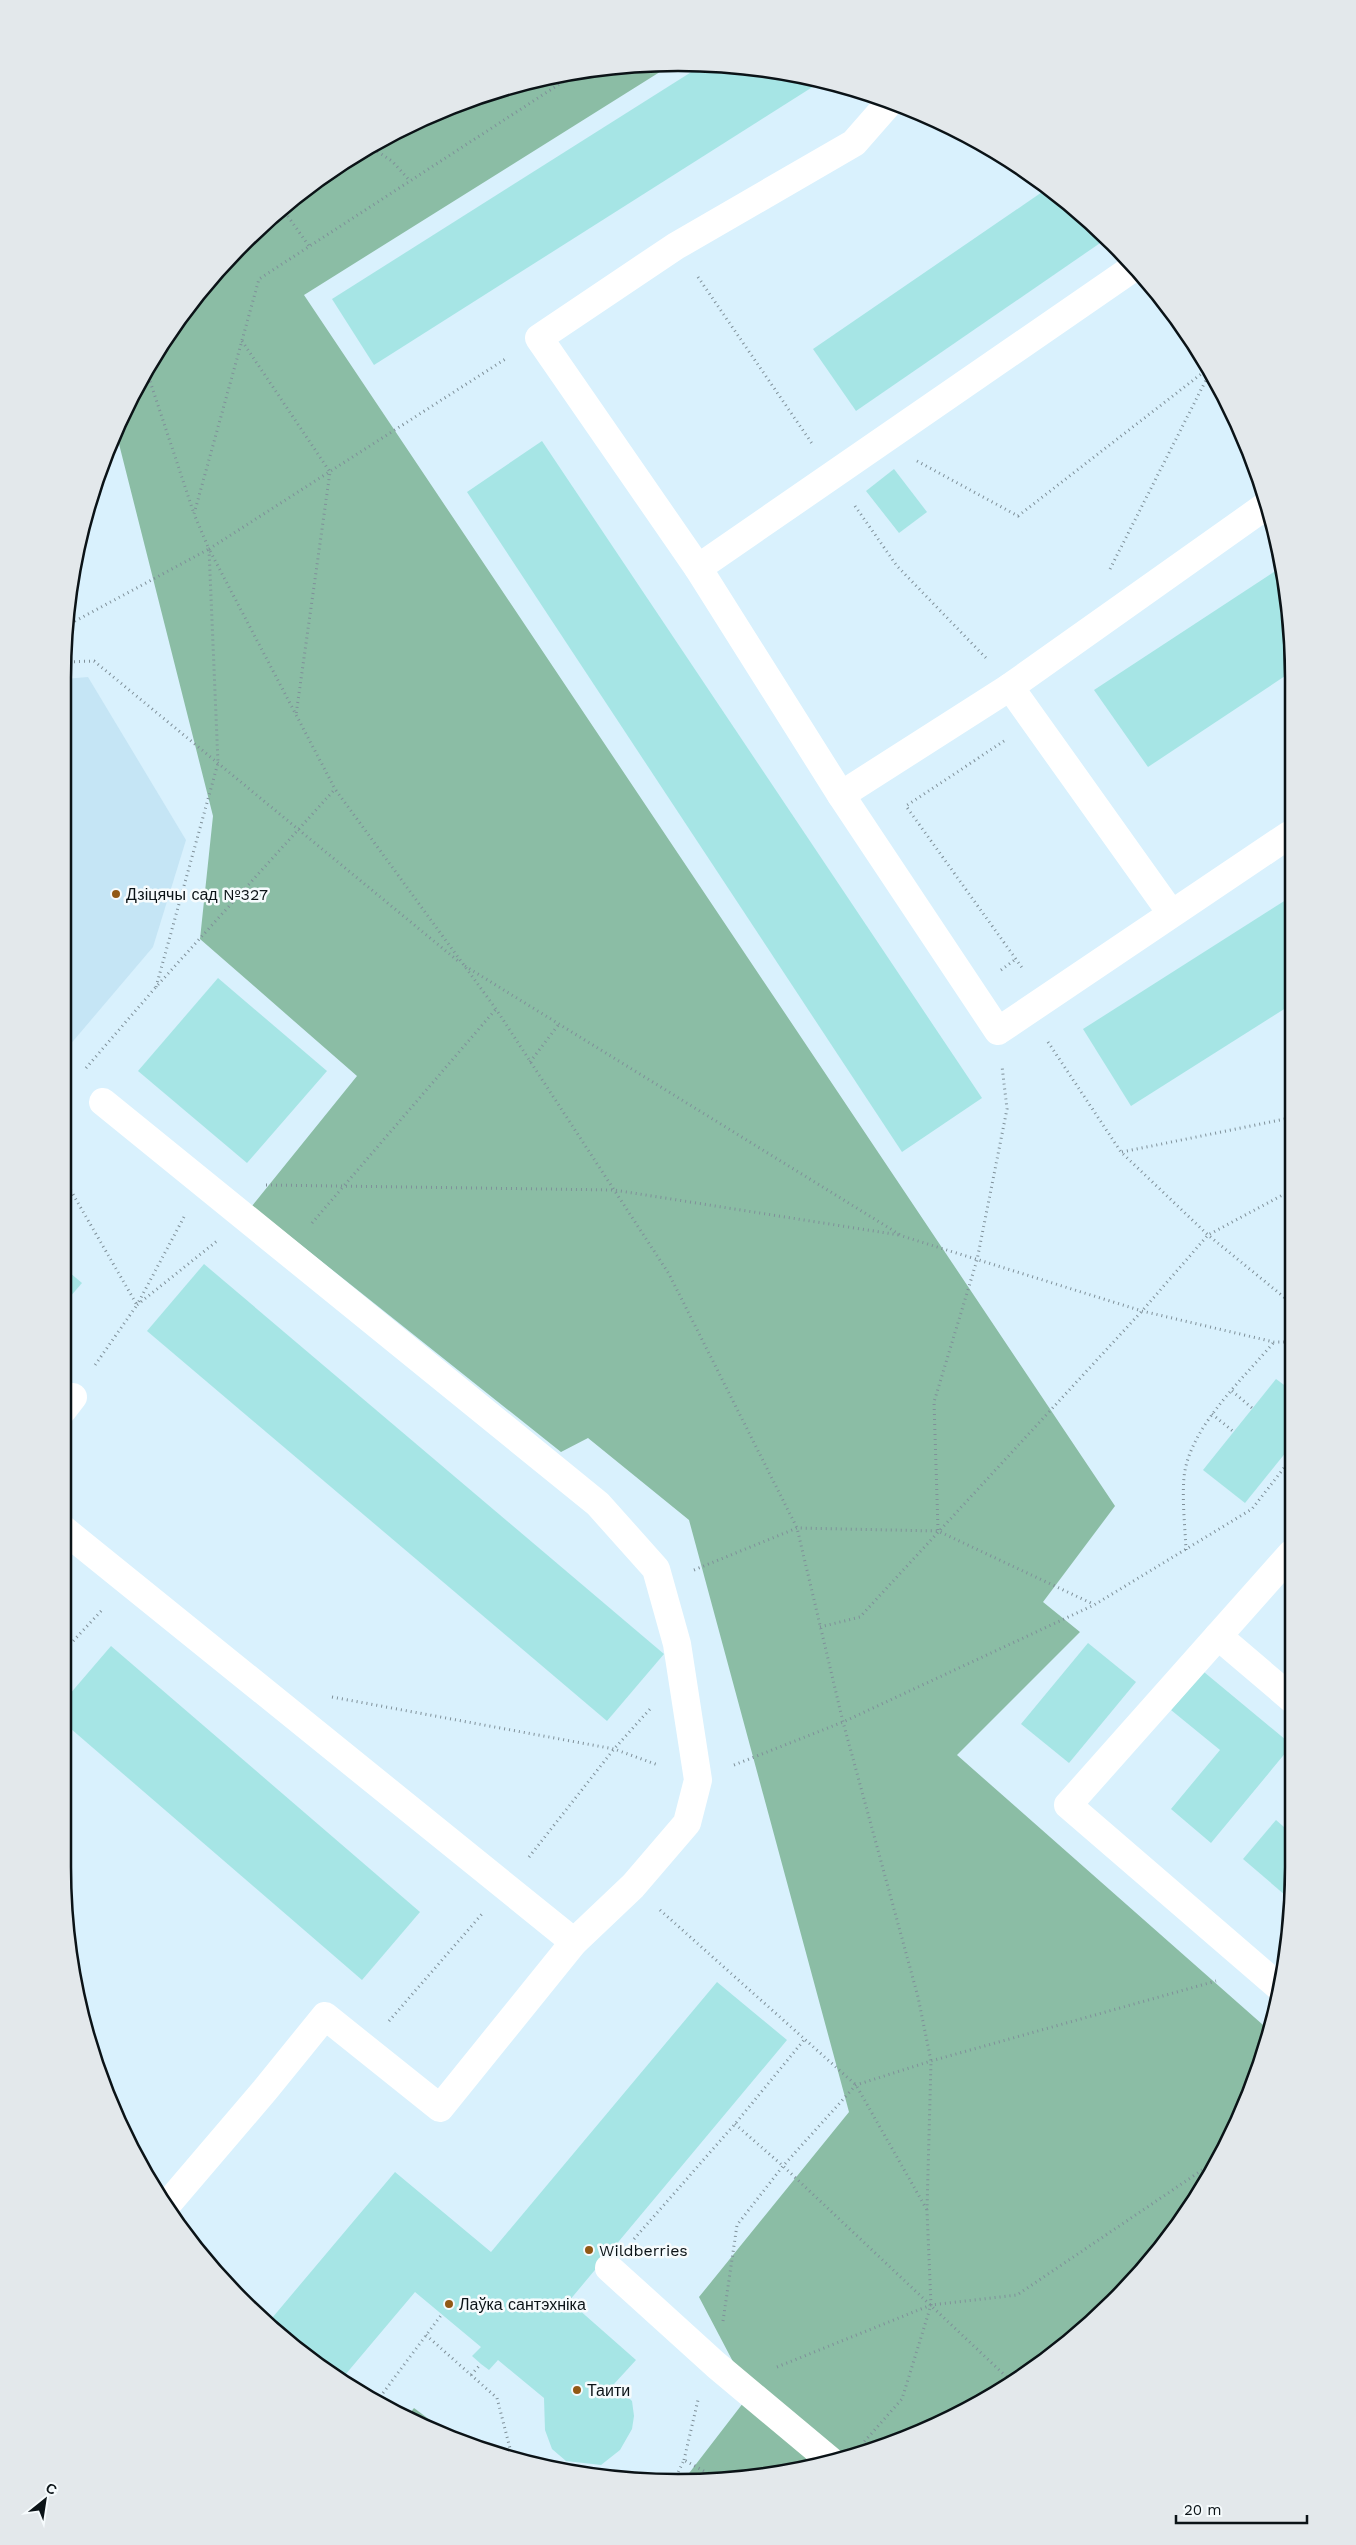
<svg xmlns="http://www.w3.org/2000/svg" width="1356" height="2545" font-family="'Work Sans',sans-serif">
	<rect width="100%" height="100%" fill="#d9f1fd"/>
	<path fill="#c5e5f5" d="M88 677 186 840 153 947 63 1053 64 679Z"/>
	<g fill="#8bbda5">
		<path d="M671 65 304 295 1115 1506 1043 1602 1080 1632 957 1755 1271 2032 1230 2139 1166 2242 1084 2330 1020 2379 914 2436 837 2462 719 2481H683L750 2394 699 2297 849 2112 689 1520 588 1438 561 1452 252 1206 357 1076 200 939 213 816 116 432 126 406 190 303 272 215 370 145 480 95 598 68Z"/>
		<path d="M414 2408 458 2441 442 2436 407 2417Z"/>
	</g>
	<g fill="#a6e5e5">
		<path d="M704 64H719L822 81 374 365 332 299Z"/>
		<path d="M1045 190 1084 215 1106 239 856 411 813 349Z"/>
		<path d="M542 441 982 1098 902 1152 467 492Z"/>
		<path d="M894 469 927 512 899 533 866 491Z"/>
		<path d="M1280 568 1288 597V674L1148 767 1094 690Z"/>
		<path d="M1289 898V1006L1131 1106 1083 1029Z"/>
		<path d="M218 978 327 1071 247 1163 138 1071Z"/>
		<path d="M204 1264 664 1654 607 1721 147 1331Z"/>
		<path d="M63 1267 82 1283 63 1305Z"/>
		<path d="M1276 1379 1291 1390V1446L1245 1503 1203 1470Z"/>
		<path d="M1088 1643 1136 1682 1069 1763 1021 1724Z"/>
		<path d="M111 1646 420 1912 362 1980 63 1722V1702Z"/>
		<path d="M1204 1672 1292 1745 1211 1843 1171 1809 1220 1750 1171 1710Z"/>
		<path d="M1276 1820 1292 1834V1901L1243 1859Z"/>
		<path d="M717 1982 787 2040 569 2301 636 2360 614 2384 632 2401 634 2416 632 2429 620 2450 601 2465 566 2461 552 2449 545 2430 544 2398 498 2360 489 2370 481 2364 472 2356 481 2347 415 2292 340 2381 267 2324 395 2172 491 2252Z"/>
	</g>
	<g fill="none" stroke-linecap="round" stroke-linejoin="round">
		<g stroke="#7f9099" stroke-width="3" stroke-dasharray="1 4" stroke-linecap="butt">
			<path d="M369 146 392 161 410 181"/>
			<path d="M282 208 309 246"/>
			<path d="M698 277 813 445"/>
			<path d="M242 341 330 472 296 715"/>
			<path d="M147 372 194 514"/>
			<path d="M917 461 1018 516 1205 371"/>
			<path d="M855 506 897 566 986 658"/>
			<path d="M209 549 507 358"/>
			<path d="M1110 569 1208 376"/>
			<path d="M66 626 209 549 335 789 496 1009 669 1274 797 1528 843 1722 918 1997 931 2061 927 2210 931 2305 902 2399 864 2442"/>
			<path d="M64 662 94 661 458 961"/>
			<path d="M1004 741 906 806 1023 969"/>
			<path d="M465 966 902 1236 1142 1311 1274 1342H1290"/>
			<path d="M1001 970 1016 959"/>
			<path d="M156 987 218 763 209 549 194 514 259 279 578 72"/>
			<path d="M1048 1042 1121 1152 1208 1235 1290 1302"/>
			<path d="M530 1062 559 1024"/>
			<path d="M86 1068 156 987 335 789"/>
			<path d="M1122 1152 1290 1118"/>
			<path d="M63 1177 137 1305 93 1368"/>
			<path d="M266 1185 614 1190 899 1235"/>
			<path d="M184 1217 137 1305 217 1241"/>
			<path d="M312 1223 496 1009"/>
			<path d="M1232 1391 1252 1408"/>
			<path d="M1212 1414 1234 1432"/>
			<path d="M938 1530 934 1402 977 1260 1007 1109 1002 1066"/>
			<path d="M1186 1550C1185 1526 1182 1501 1184 1477 1189 1428 1243 1379 1274 1342"/>
			<path d="M694 1570 797 1528 938 1531 1093 1604"/>
			<path d="M820 1627 860 1617 1142 1311 1208 1235 1290 1191"/>
			<path d="M63 1652 103 1609"/>
			<path d="M332 1697 614 1749 658 1765"/>
			<path d="M734 1765 843 1722 1094 1605 1252 1509 1291 1459"/>
			<path d="M529 1857 614 1749 650 1709"/>
			<path d="M660 1910 856 2085 927 2210"/>
			<path d="M389 2021 482 1914"/>
			<path d="M735 2124 783 2166 1013 2383"/>
			<path d="M634 2239 735 2124 804 2040"/>
			<path d="M723 2321 737 2225 783 2166 856 2085 931 2061 1216 1981"/>
			<path d="M426 2335 497 2398 513 2460"/>
			<path d="M777 2367 931 2305 1017 2295 1217 2160"/>
			<path d="M471 2375 481 2364"/>
			<path d="M377 2401 442 2314"/>
			<path d="M684 2460 698 2400"/>
			<path d="M674 2481 684 2460 722 2481"/>
		</g>
		<g stroke="#fff" stroke-width="28">
			<path d="M889 103 854 143 676 246 539 338 698 568 841 795 998 1031 1289 835"/>
			<path d="M698 568 1133 268"/>
			<path d="M1010 687 1171 913"/>
			<path d="M841 795 1010 687 1264 507"/>
			<path d="M103 1102 598 1504 656 1569 677 1644 698 1780 687 1823 633 1886 574 1942 440 2108 325 2016 265 2090 166 2206"/>
			<path d="M63 1410 73 1397"/>
			<path d="M63 1529 574 1942"/>
			<path d="M1218 1636 1292 1699"/>
			<path d="M1279 1987 1068 1805 1291 1554"/>
			<path d="M609 2268 716 2365 832 2462"/>
		</g>
	</g>
	<g fill="#925915" stroke="#f6fbfd" stroke-width="2">
		<circle cx="116" cy="894" r="5"/>
		<circle cx="589" cy="2250" r="5"/>
		<circle cx="449" cy="2304" r="5"/>
		<circle cx="577" cy="2390" r="5"/>
	</g>
	<g text-anchor="middle" dominant-baseline="central" stroke-width="5" stroke-linejoin="round" paint-order="stroke">
		<g font-size="16" fill="#0b1317" stroke="#f6fbfd" text-anchor="start">
			<text x="126" y="894">Дзіцячы сад №327</text>
			<text x="599" y="2250">Wildberries</text>
			<text x="459" y="2304">Лаўка сантэхніка</text>
			<text x="587" y="2390">Таити</text>
		</g>
	</g>
	<path d="M0 0H1356V2545H0ZM678 71H678A607 607 0 0 1 1285 678V1867A607 607 0 0 1 678 2474H678A607 607 0 0 1 71 1867V678A607 607 0 0 1 678 71Z" fill="#e3e8eb" fill-rule="evenodd"/>
	<path fill="none" stroke="#0b1317" stroke-width="2.5" d="M678 71H678A607 607 0 0 1 1285 678V1867A607 607 0 0 1 678 2474H678A607 607 0 0 1 71 1867V678A607 607 0 0 1 678 71Z"/>
	<g transform="translate(45 2500) rotate(30)" stroke="#f6fbfd" stroke-width="4" paint-order="stroke">
	<path d="M0-4L9 19L0 12L-9 19Z" fill="#0b1317"/>
	<text y="-8" font-size="14" font-weight="bold" text-anchor="middle" fill="#0b1317">С</text>
	</g>
	<path d="M1176 2515v8h131v-8" fill="none" stroke="#0b1317" stroke-width="2.5"/>
	<text x="1184" y="2515" font-size="15" fill="#0b1317" stroke="#f6fbfd" stroke-width="4" paint-order="stroke">20 m</text>
</svg>
